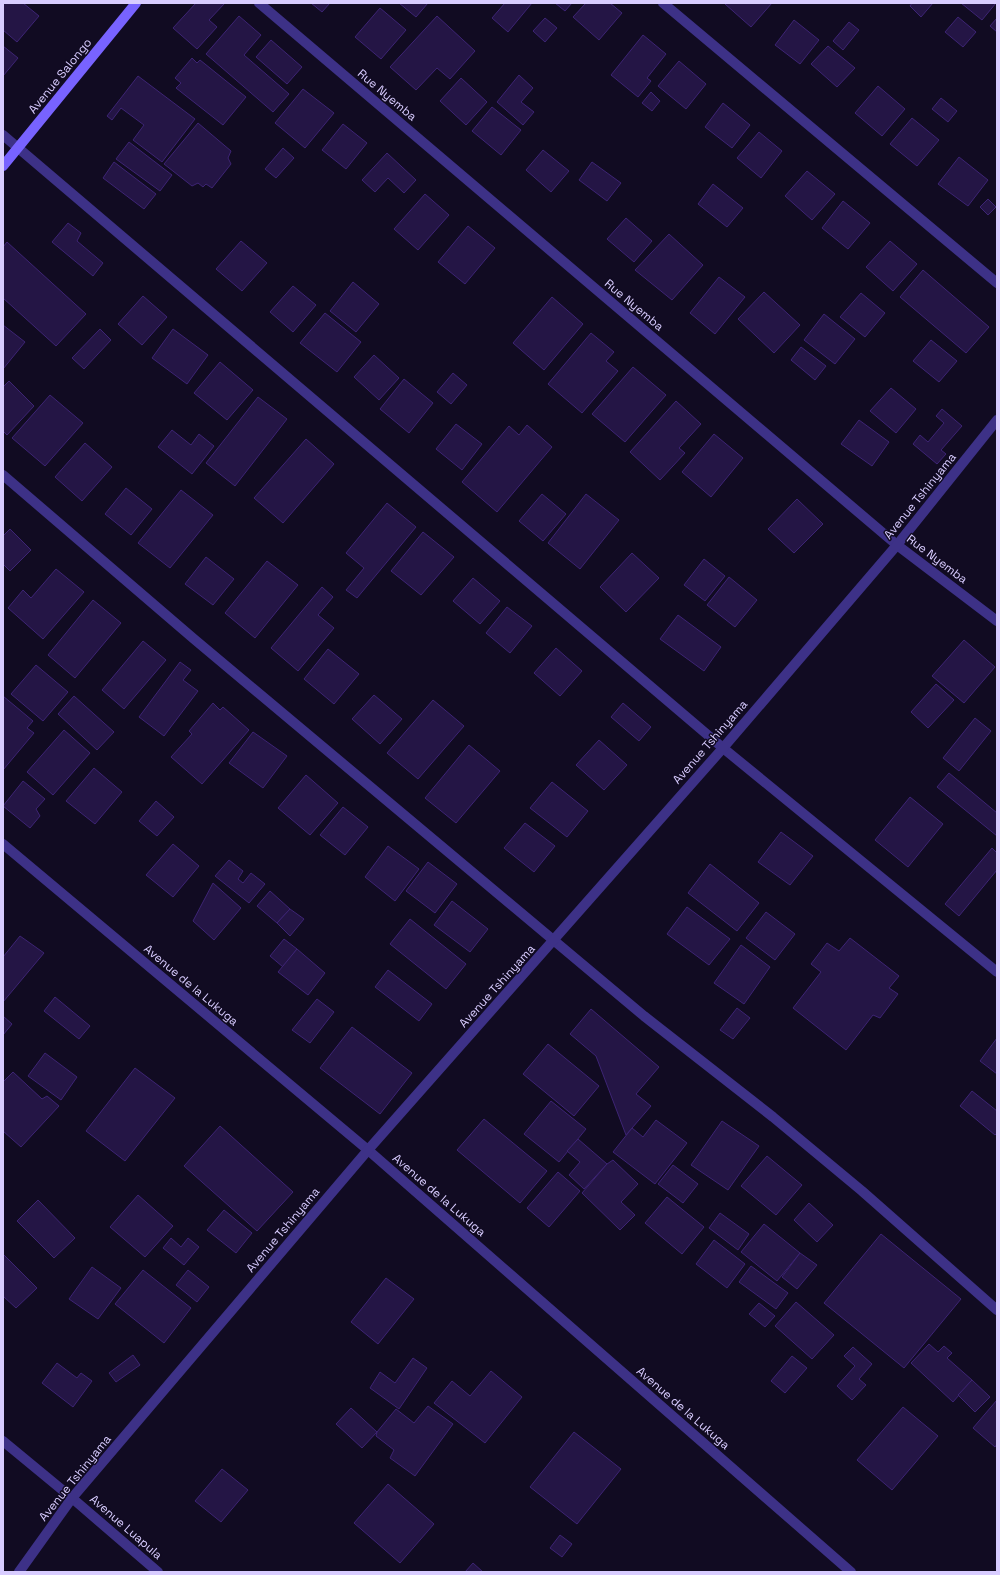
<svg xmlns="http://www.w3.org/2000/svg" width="1000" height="1575" font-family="'Space Grotesk',sans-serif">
	<rect width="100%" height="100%" fill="#110b22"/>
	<g fill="#241545" stroke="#3d2474">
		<path d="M3 3H23L39 16 17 42 3 30Z"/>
		<path d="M196 3H225L209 20 217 27 197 49 173 28Z"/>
		<path d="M311 3H330L322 12Z"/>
		<path d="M399 3H428L416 17Z"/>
		<path d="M505 3H532L508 32 492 18Z"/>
		<path d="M555 3H572L565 11Z"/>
		<path d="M586 3H610L622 13 599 40 573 17Z"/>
		<path d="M726 3H772L751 27 725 4Z"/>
		<path d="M912 3H933L921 17 910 6Z"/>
		<path d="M961 3H996L982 20Z"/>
		<path d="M380 8 406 30 381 59 355 37Z"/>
		<path d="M239 16 261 35 244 55 289 94 273 112 206 54Z"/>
		<path d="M437 16 475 51 450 79 437 68 416 90 390 67Z"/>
		<path d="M958 17 976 32 963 47 945 32Z"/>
		<path d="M545 18 557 28 545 42 533 31Z"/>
		<path d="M997 18V32L990 26Z"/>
		<path d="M794 20 819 40 800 64 775 45Z"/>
		<path d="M849 22 859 30 843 50 833 41Z"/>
		<path d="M643 35 666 54 647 78 651 81 638 97 611 75Z"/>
		<path d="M271 40 302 67 287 84 256 57Z"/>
		<path d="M3 46 18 58 3 76Z"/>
		<path d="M828 46 855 68 837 87 811 64Z"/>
		<path d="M192 58 197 63 200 60 246 97 223 125 176 88 181 83 175 78Z"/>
		<path d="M679 61 706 84 686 109 658 86Z"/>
		<path d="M519 75 533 88 521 102 534 112 523 125 497 102Z"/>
		<path d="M138 76 195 119 162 162 133 140 144 125 121 108 112 120 107 116Z"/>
		<path d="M461 78 487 102 466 125 440 101Z"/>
		<path d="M878 86 905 109 882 136 855 113Z"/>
		<path d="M303 89 334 113 305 148 275 123Z"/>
		<path d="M651 92 660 101 652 111 642 103Z"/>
		<path d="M941 98 957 111 948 122 932 109Z"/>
		<path d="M723 103 750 125 732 148 705 127Z"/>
		<path d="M492 107 521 130 501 155 472 131Z"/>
		<path d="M912 118 939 140 917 166 890 144Z"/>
		<path d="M198 123 231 151 228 158 231 164 212 188 206 184 203 187 198 183 192 186 164 164Z"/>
		<path d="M343 124 367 143 346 169 322 150Z"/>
		<path d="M759 132 782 151 761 178 737 158Z"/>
		<path d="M129 142 172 175 160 191 116 159Z"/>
		<path d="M283 148 294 158 276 178 265 169Z"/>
		<path d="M543 150 569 171 551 192 526 170Z"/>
		<path d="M387 153 416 180 404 193 388 178 375 192 362 180Z"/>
		<path d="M959 157 988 180 968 206 938 184Z"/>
		<path d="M114 162 156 194 144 209 103 178Z"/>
		<path d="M592 162 621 183 607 201 579 180Z"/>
		<path d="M807 171 835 194 812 220 785 196Z"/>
		<path d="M713 184 743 208 727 227 698 204Z"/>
		<path d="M425 194 449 215 418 250 394 229Z"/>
		<path d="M988 199 996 207 988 215 980 207Z"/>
		<path d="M843 201 870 223 848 249 822 228Z"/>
		<path d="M626 218 652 241 634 262 607 239Z"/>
		<path d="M68 223 81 233 77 241 103 263 93 276 52 242Z"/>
		<path d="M468 226 495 248 465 284 438 262Z"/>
		<path d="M669 234 703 265 672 300 635 270Z"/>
		<path d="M241 241 267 263 242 291 216 269Z"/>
		<path d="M890 241 917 264 893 291 866 267Z"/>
		<path d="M7 242 86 314 56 346 3 298V247Z"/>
		<path d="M923 270 989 327 966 353 900 297Z"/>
		<path d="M719 277 745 297 715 334 690 313Z"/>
		<path d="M353 282 379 304 356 332 330 311Z"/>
		<path d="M293 286 316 305 293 332 270 312Z"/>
		<path d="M764 292 800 325 774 353 738 319Z"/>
		<path d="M861 293 885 313 865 337 840 317Z"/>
		<path d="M143 296 167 317 142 345 118 324Z"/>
		<path d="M552 297 583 324 544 370 513 343Z"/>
		<path d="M325 313 361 342 337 372 300 343Z"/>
		<path d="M824 314 855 339 835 364 804 340Z"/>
		<path d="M3 325 25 342 3 369Z"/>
		<path d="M100 329 111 340 84 369 72 358Z"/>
		<path d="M173 329 208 355 187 384 152 358Z"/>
		<path d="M591 333 614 352 606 361 618 371 582 413 548 384Z"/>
		<path d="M931 340 957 361 939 382 913 361Z"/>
		<path d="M801 347 826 366 815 380 791 360Z"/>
		<path d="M374 355 399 378 379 400 354 377Z"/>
		<path d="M220 362 253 390 227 420 194 393Z"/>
		<path d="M633 367 666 395 625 442 592 414Z"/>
		<path d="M453 373 467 385 451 404 437 392Z"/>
		<path d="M404 379 433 403 409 433 380 409Z"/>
		<path d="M9 381 34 406 7 435 3 431V387Z"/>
		<path d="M891 388 916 409 896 433 870 411Z"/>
		<path d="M50 395 83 423 45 466 12 438Z"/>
		<path d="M258 397 287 419 235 486 206 463Z"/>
		<path d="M676 401 701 424 679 448 685 453 660 480 630 452Z"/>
		<path d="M942 409 962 426 941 450 946 454 937 464 913 444 920 435 928 442 944 423 936 416Z"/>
		<path d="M859 420 889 442 872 466 841 444Z"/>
		<path d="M456 424 482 444 462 470 436 449Z"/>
		<path d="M527 425 552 447 497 512 462 482 509 426 519 435Z"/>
		<path d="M172 430 191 445 199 434 214 446 192 474 158 447Z"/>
		<path d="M714 434 743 458 711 497 682 472Z"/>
		<path d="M306 439 334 464 283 523 254 498Z"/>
		<path d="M85 443 112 467 82 501 55 477Z"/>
		<path d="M126 488 152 509 131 535 105 514Z"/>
		<path d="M181 490 213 515 170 568 138 543Z"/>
		<path d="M542 494 566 514 543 541 519 521Z"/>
		<path d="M586 494 619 520 580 569 548 543Z"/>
		<path d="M797 499 823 524 794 553 768 529Z"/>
		<path d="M387 503 416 527 357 598 346 590 364 568 346 553Z"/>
		<path d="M10 529 31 550 10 571 3 564V536Z"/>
		<path d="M423 532 454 557 421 595 391 571Z"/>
		<path d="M632 553 659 578 626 612 600 587Z"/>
		<path d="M206 557 234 579 213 605 185 584Z"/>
		<path d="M704 559 725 576 705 601 684 585Z"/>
		<path d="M267 561 298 585 255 638 225 613Z"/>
		<path d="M56 569 84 592 43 639 8 608 23 590 31 598Z"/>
		<path d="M729 577 757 600 735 627 707 605Z"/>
		<path d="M473 578 500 601 480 624 453 601Z"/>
		<path d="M322 587 333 597 318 615 334 628 298 671 271 648Z"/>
		<path d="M93 600 121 623 75 678 48 655Z"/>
		<path d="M507 607 532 626 510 653 486 633Z"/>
		<path d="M678 615 721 647 704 671 660 639Z"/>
		<path d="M964 640 995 667 964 703 932 676Z"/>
		<path d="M143 641 166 660 124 709 102 690Z"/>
		<path d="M556 648 582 671 560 696 534 673Z"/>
		<path d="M328 649 359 674 334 704 304 679Z"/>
		<path d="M180 662 191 670 183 680 198 691 164 736 139 717Z"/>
		<path d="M36 665 68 692 43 721 11 694Z"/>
		<path d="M936 684 954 700 928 728 911 712Z"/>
		<path d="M374 695 402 719 380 744 352 719Z"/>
		<path d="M3 696 33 721 27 728 34 733 3 770Z"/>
		<path d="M74 696 114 732 97 750 58 714Z"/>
		<path d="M433 700 464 726 418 779 387 753Z"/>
		<path d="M213 703 220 710 223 707 249 730 202 784 171 757 192 734 189 731Z"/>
		<path d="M623 703 651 727 639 741 611 717Z"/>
		<path d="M975 718 991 731 959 771 943 758Z"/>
		<path d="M64 730 90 753 53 795 27 772Z"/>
		<path d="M253 732 287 756 263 788 229 763Z"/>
		<path d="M599 740 627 765 604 790 576 765Z"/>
		<path d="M469 745 500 771 456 823 425 798Z"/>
		<path d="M94 768 122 792 95 824 66 801Z"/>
		<path d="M949 773 997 813V836L937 787Z"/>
		<path d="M306 775 338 803 310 835 278 808Z"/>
		<path d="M23 781 45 799 36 809 40 816 30 828 3 806Z"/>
		<path d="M552 782 588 811 567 837 530 808Z"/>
		<path d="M910 797 943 824 908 867 875 840Z"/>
		<path d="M156 801 174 817 157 836 139 821Z"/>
		<path d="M343 807 368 827 345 855 320 835Z"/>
		<path d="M525 823 555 846 534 872 504 848Z"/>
		<path d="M781 832 813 856 790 885 758 862Z"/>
		<path d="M173 844 199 866 173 897 146 875Z"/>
		<path d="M388 846 419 869 395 901 365 877Z"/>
		<path d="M992 848 997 853V870L959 916 945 904Z"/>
		<path d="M229 860 243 871 238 879 243 883 251 873 265 884 249 903 215 876Z"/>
		<path d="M428 862 457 884 435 913 406 891Z"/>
		<path d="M710 864 759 903 737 931 688 893Z"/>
		<path d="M213 883 241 908 214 940 193 921Z"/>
		<path d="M270 891 290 909 277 923 257 906Z"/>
		<path d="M452 901 488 929 470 952 434 925Z"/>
		<path d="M687 907 730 939 709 965 667 934Z"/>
		<path d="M290 909 304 919 290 936 277 923Z"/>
		<path d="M766 912 795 934 775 960 746 938Z"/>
		<path d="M410 919 466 964 446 989 390 944Z"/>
		<path d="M20 936 44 953 3 1002V957Z"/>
		<path d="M850 938 899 976 889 988 898 994 880 1018 873 1015 846 1050 793 1008 821 972 811 964 827 943 839 951Z"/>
		<path d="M284 939 297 949 283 967 270 956Z"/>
		<path d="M741 945 770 967 744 1004 714 983Z"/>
		<path d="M297 949 325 973 308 995 278 972Z"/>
		<path d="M388 970 432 1004 419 1021 375 987Z"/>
		<path d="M55 997 90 1026 79 1039 44 1011Z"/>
		<path d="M317 999 334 1012 310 1043 292 1030Z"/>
		<path d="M737 1008 750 1018 733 1039 720 1030Z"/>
		<path d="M591 1009 659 1067 636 1094 651 1106 626 1135 596 1056 570 1034Z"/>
		<path d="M3 1016 12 1024 3 1035Z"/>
		<path d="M352 1027 412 1073 380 1114 320 1068Z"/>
		<path d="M997 1038V1074L980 1061Z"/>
		<path d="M548 1044 599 1086 574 1116 523 1074Z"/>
		<path d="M45 1053 77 1077 61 1100 28 1076Z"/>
		<path d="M135 1068 175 1098 125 1161 86 1131Z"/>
		<path d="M13 1072 42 1099 47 1096 59 1106 21 1147 3 1131V1082Z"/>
		<path d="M972 1091 997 1111V1133L995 1135 960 1106Z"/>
		<path d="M551 1101 586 1129 559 1162 524 1134Z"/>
		<path d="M484 1119 547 1171 520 1203 457 1150Z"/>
		<path d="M656 1120 687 1143 655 1184 613 1152 632 1128 643 1137Z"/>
		<path d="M722 1121 759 1146 728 1190 691 1165Z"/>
		<path d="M220 1126 293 1192 257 1231 184 1166Z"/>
		<path d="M578 1139 607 1164 584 1189 569 1175 580 1162 567 1151Z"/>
		<path d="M767 1156 802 1185 776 1215 741 1186Z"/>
		<path d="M613 1160 638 1184 621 1202 635 1215 620 1230 582 1193 607 1164Z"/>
		<path d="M673 1165 698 1184 683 1203 658 1184Z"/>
		<path d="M558 1172 580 1191 549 1227 527 1208Z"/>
		<path d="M138 1195 173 1226 145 1257 110 1227Z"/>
		<path d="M667 1197 704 1227 682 1254 645 1223Z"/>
		<path d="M38 1200 75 1238 54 1258 17 1221Z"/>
		<path d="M809 1203 833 1225 817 1242 794 1220Z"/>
		<path d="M224 1210 252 1233 236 1253 207 1230Z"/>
		<path d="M720 1213 749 1234 738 1250 709 1228Z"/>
		<path d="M764 1224 800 1253 777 1281 741 1252Z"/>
		<path d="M881 1234 961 1299 904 1368 824 1303Z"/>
		<path d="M171 1238 181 1247 188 1238 199 1247 184 1265 163 1248Z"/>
		<path d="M714 1240 745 1264 727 1288 696 1264Z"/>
		<path d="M800 1253 817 1265 797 1289 782 1277Z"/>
		<path d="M3 1254 37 1288 16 1308 3 1296Z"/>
		<path d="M751 1266 788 1293 776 1309 739 1282Z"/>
		<path d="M92 1267 121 1288 98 1319 69 1299Z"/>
		<path d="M143 1270 191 1308 164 1343 115 1304Z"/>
		<path d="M188 1270 209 1287 197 1302 176 1285Z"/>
		<path d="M386 1278 414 1299 378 1344 351 1322Z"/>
		<path d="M796 1302 834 1335 812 1359 775 1326Z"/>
		<path d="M759 1303 775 1316 765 1327 749 1314Z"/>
		<path d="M929 1344 938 1352 944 1346 952 1353 947 1358 972 1380 953 1402 911 1363Z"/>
		<path d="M853 1347 872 1364 859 1379 866 1385 852 1400 837 1386 855 1366 844 1356Z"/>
		<path d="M133 1355 140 1365 116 1382 109 1373Z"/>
		<path d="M792 1356 807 1368 785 1393 771 1381Z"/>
		<path d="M413 1358 427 1368 399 1409 370 1388 380 1372 395 1383Z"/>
		<path d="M57 1363 77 1378 81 1373 92 1381 73 1407 42 1383Z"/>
		<path d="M491 1371 522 1397 485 1443 434 1403 452 1381 470 1396Z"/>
		<path d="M972 1380 990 1397 975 1412 958 1395Z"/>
		<path d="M997 1400V1444L995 1447 973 1428Z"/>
		<path d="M428 1406 453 1424 415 1476 390 1458 394 1450 376 1436 377 1432 396 1409 414 1423Z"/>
		<path d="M903 1407 938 1436 892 1490 857 1460Z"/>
		<path d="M351 1408 377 1432 362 1448 336 1424Z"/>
		<path d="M574 1432 621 1469 577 1524 530 1487Z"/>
		<path d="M222 1469 248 1490 221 1522 195 1501Z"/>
		<path d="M388 1484 434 1524 400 1563 354 1523Z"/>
		<path d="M560 1535 572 1544 562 1557 550 1548Z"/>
		<path d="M473 1563 483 1572H465Z"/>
	</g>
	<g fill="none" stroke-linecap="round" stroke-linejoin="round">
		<g stroke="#3d3187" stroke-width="10">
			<path d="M259 3 897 545 997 621"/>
			<path d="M663 3 997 283"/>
			<path d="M3 135 723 748 997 972"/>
			<path d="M3 475 194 639 644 1016 773 1117 862 1191 997 1310"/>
			<path d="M3 844 368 1150 851 1572"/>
			<path d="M3 1441 72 1498 158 1572"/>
			<path d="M19 1572 72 1498 368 1150 723 748 897 545 997 420"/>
		</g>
		<path stroke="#7863ff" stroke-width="10" d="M3 166 136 3"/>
	</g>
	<g text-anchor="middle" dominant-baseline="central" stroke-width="3" stroke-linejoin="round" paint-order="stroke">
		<g font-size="12" fill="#d8ccff" stroke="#110b22">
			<text transform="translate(60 76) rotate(-51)">Avenue Salongo</text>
			<text transform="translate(387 95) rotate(40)">Rue Nyemba</text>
			<text transform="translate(634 305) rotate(40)">Rue Nyemba</text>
			<text transform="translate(920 496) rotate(-51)">Avenue Tshinyama</text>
			<text transform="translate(937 559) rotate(37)">Rue Nyemba</text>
			<text transform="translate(710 742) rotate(-49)">Avenue Tshinyama</text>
			<text transform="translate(191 985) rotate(40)">Avenue de la Lukuga</text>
			<text transform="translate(497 986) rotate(-48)">Avenue Tshinyama</text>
			<text transform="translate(439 1195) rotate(41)">Avenue de la Lukuga</text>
			<text transform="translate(283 1230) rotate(-50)">Avenue Tshinyama</text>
			<text transform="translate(683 1408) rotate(41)">Avenue de la Lukuga</text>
			<text transform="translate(75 1478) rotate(-51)">Avenue Tshinyama</text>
			<text transform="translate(126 1527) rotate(41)">Avenue Luapula</text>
		</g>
	</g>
	<rect width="1000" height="1575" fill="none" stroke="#d8ccff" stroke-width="8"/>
</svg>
